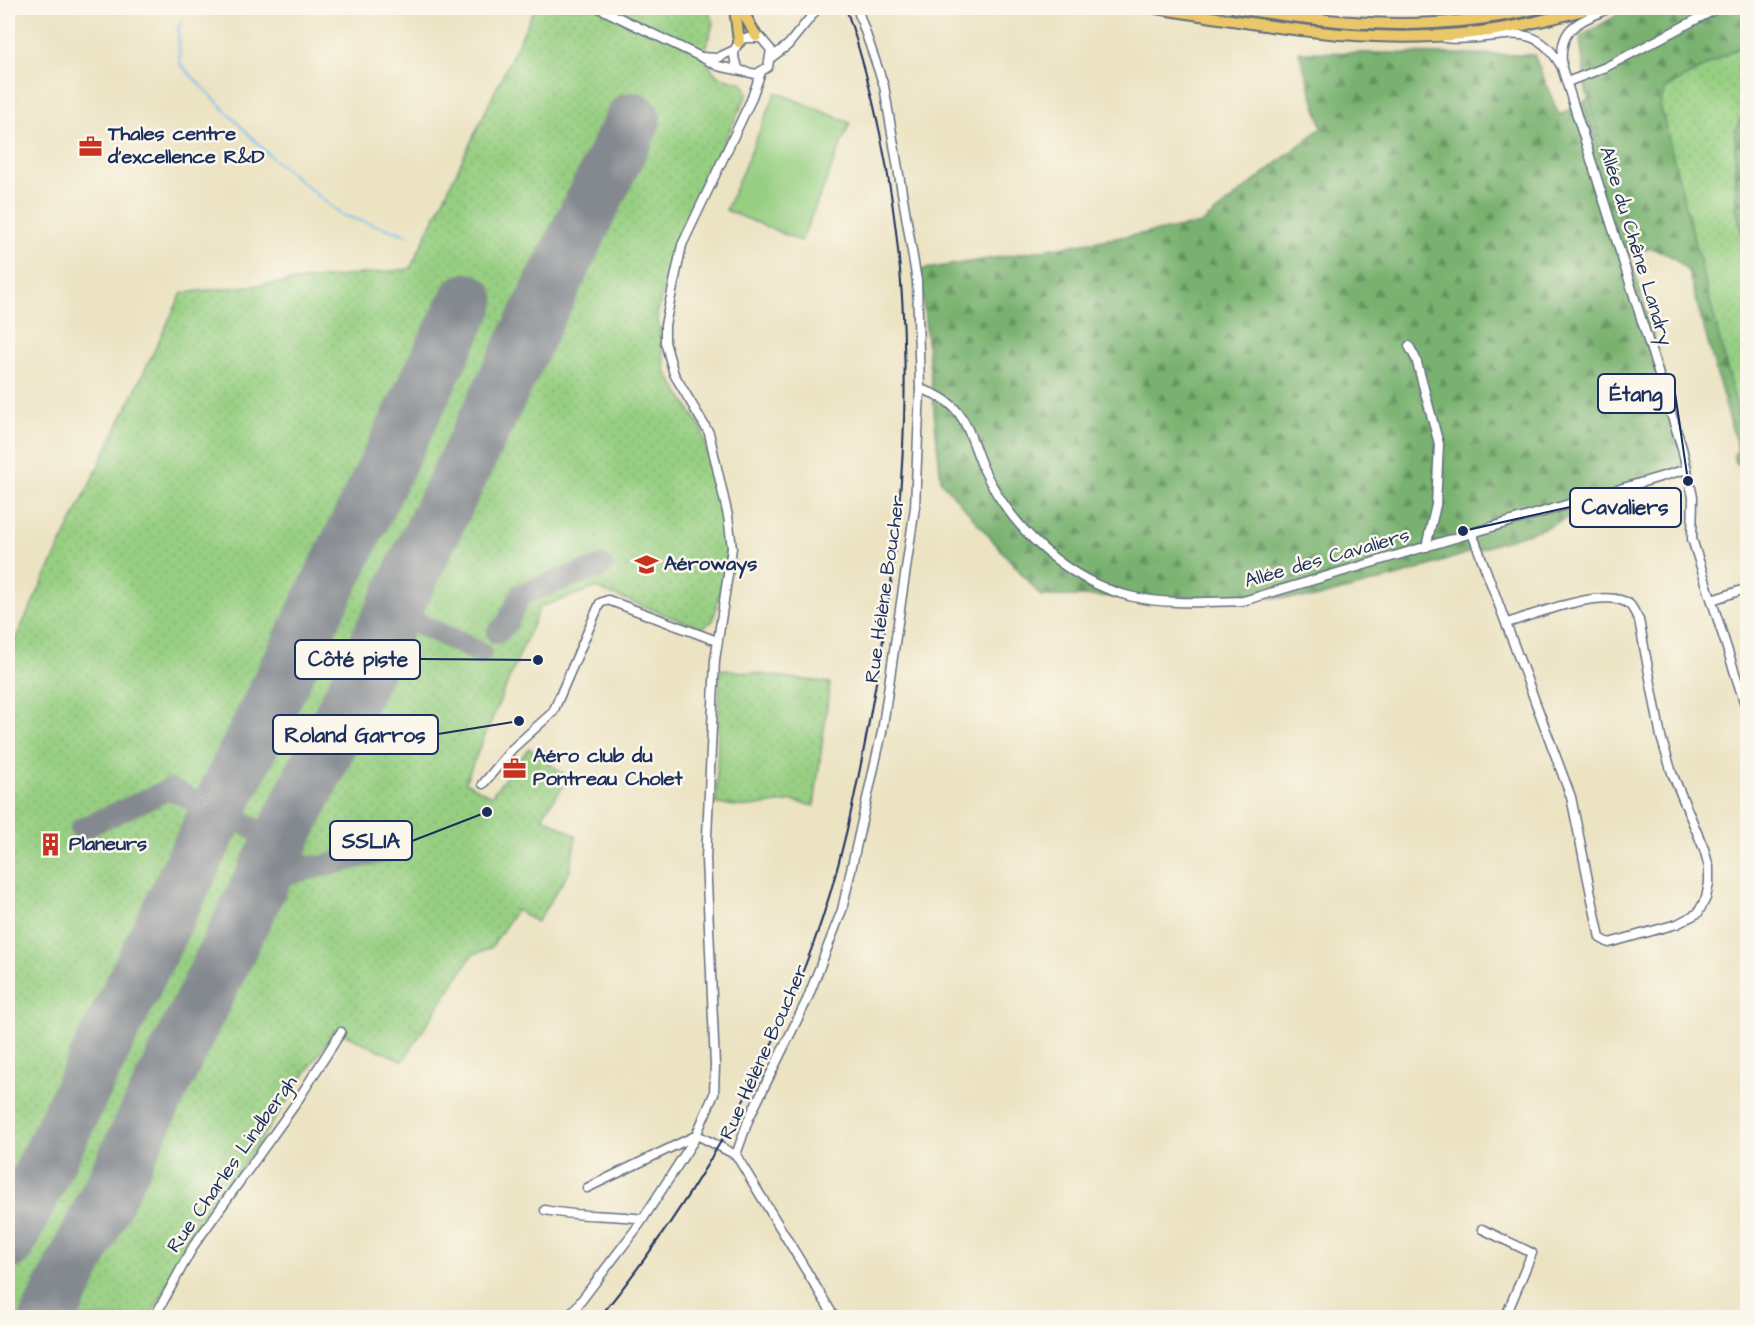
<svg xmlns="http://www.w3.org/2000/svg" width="1755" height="1325" font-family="'Architects Daughter',sans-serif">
	<defs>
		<pattern id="grass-dots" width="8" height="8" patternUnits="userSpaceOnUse" patternTransform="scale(1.5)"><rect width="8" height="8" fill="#97cf82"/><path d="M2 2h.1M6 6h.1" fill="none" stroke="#82b273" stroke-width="1.8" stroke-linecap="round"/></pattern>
		<pattern id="forest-firs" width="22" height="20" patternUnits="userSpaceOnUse" patternTransform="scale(1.5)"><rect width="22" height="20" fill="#79b270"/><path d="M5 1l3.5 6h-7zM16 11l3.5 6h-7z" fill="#62915f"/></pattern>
	</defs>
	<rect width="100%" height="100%" fill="#fbf7ec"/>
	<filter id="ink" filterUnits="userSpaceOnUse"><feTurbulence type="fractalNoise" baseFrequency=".0167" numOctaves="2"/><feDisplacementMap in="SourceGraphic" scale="12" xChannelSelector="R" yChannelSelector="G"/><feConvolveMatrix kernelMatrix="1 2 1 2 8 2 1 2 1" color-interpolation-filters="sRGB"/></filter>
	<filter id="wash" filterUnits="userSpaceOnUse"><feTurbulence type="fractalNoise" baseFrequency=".008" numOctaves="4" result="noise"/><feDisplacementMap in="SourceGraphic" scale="24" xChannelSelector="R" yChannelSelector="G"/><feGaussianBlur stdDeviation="1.35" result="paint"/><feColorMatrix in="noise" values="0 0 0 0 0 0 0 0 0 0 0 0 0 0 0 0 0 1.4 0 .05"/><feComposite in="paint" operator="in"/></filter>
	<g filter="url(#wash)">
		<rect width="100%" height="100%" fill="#ece3c2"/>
		<g fill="url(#grass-dots)" stroke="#597f70" stroke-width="1.5">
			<path d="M535 8H707L713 23 706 49 708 64 717 76 743 83 748 93 677 238 657 314 666 372 702 429 728 539 726 566 713 621 701 628 595 588 540 607 465 782 491 796 529 748 569 778 542 816 576 836 570 871 537 922 516 910 491 948 472 955 403 1061 335 1030 190 1244 150 1317H8V654L182 293 410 269Z"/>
			<path d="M1747 17V452L1683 240 1629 254 1585 101Z"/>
			<path d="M720 669 830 683 814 806 793 801 749 807 716 804Z"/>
		</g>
		<g fill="url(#forest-firs)" stroke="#4a7067" stroke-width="1.5">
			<path d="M1629 8H1747V43L1666 88 1660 105 1747 447V466L1744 468 1734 461V454L1738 450 1688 271C1671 254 1656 244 1632 250L1586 90 1580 37Z"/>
			<path d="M1299 52 1534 55 1559 115 1585 101 1692 467 1544 528 1399 576 1314 598 1041 596 941 481 920 270 1201 224 1322 127Z"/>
			<path d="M1747 106H1748L1747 256 1736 206 1735 131Z"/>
		</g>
		<path fill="#97cf82" stroke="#597f70" stroke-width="1.5" d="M776 92 850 123 801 241 726 210Z"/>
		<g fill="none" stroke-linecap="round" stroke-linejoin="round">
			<path stroke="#79bff1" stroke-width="2" d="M182 21 178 27 180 64 272 158 342 215 408 235"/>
			<g stroke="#848990" stroke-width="22">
				<path d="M406 585 405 606 417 622"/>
				<path d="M497 633 507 623 521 594 602 566"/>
				<path d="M383 634 394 623 411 620 481 653"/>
				<path d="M290 821C283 845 286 867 315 867"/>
				<path d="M81 829 170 789 266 834 275 835 288 827"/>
				<path d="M249 905 262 887 275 877 387 851"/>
			</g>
			<g stroke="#848990" stroke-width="56">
				<path d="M8 1242 467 301"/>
				<path d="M48 1318 633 120"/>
			</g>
		</g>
	</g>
	<g filter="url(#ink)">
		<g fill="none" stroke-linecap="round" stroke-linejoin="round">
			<defs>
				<g id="minor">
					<path d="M599 8 701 57"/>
					<path d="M1445 38C1495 45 1533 12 1562 68L1682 448 1693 497 1692 539 1748 714"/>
					<path d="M734 50 717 58 701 57 718 66 756 74 768 67 771 50 761 38H744C733 46 731 57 739 69"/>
					<path d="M772 57 788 45 818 8"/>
					<path d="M1562 64C1559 25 1580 22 1610 8"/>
					<path d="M1567 82 1606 67 1718 8"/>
					<path d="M1409 346 1416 359 1439 444 1436 505 1426 547"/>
					<path d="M920 389C967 402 967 432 984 470 1011 527 1066 580 1129 596 1165 605 1205 602 1243 601L1687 469"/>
					<path d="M1472 533 1571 797 1600 938 1609 943 1677 924 1698 913 1706 898 1709 883V867L1704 849 1672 773 1661 737 1639 620C1636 616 1633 607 1629 604 1605 586 1533 615 1507 623"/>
					<path d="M1712 600 1748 588"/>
					<path d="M483 784 512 749 553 712 600 603 608 600 717 641"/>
					<path d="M736 1155 749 1118 807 1000 842 910 882 732 915 507 920 389 917 281 884 86 857 8"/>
					<path d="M587 1188 697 1135 736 1155 835 1318"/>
					<path d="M545 1210C577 1217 610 1214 643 1219"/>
					<path d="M1482 1229 1532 1253 1505 1318"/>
					<path d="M154 1318 194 1245 294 1106 341 1032"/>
					<path d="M568 1318 639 1225 694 1140 714 1094 715 1065 706 859 715 660 732 548 728 516 709 433 674 374 665 342V325L682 245 751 100 761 72"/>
				</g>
				<g id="major">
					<path d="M735 8 739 42"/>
					<path d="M741 8 756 36"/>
					<path d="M1156 8C1283 28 1399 52 1527 24 1547 19 1569 15 1588 8"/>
					<path d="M1236 8C1341 25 1435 33 1539 8"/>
				</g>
			</defs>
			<use href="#minor" stroke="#646e81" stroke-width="11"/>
			<use href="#major" stroke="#646e81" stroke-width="14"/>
			<use href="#minor" stroke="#fff" stroke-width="8"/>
			<use href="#major" stroke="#eac769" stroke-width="10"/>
			<path stroke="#1b2f5e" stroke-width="2" d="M599 1318C690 1206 763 1081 813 945 840 872 856 793 870 716 915 476 925 242 846 8"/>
		</g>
	</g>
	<defs>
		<symbol id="office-bare" viewBox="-9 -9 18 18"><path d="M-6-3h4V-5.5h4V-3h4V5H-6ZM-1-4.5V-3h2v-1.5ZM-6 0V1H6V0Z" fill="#c8321e" stroke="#fbf7ec" stroke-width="2.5" paint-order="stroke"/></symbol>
		<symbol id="university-bare" viewBox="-9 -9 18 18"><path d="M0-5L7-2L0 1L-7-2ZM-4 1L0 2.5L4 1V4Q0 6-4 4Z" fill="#c8321e" stroke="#fbf7ec" stroke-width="2.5" paint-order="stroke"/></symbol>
		<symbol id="building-bare" viewBox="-9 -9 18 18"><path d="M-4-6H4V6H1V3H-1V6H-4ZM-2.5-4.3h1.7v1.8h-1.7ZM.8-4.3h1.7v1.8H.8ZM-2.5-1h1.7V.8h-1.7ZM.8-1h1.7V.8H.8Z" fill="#c8321e" stroke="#fbf7ec" stroke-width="2.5" paint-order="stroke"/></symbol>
	</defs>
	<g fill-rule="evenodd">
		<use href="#office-bare" x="74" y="130" width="33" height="33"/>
		<use href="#university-bare" x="630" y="548" width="33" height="33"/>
		<use href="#office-bare" x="498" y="752" width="33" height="33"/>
		<use href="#building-bare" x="34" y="828" width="33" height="33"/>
	</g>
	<g text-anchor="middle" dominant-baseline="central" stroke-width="5" stroke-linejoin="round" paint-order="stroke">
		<g font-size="20" font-weight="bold" fill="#1b2f5e" stroke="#fbf7ec" text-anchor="start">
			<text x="108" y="134">Thales centre<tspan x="108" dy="23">d'excellence R&amp;D</tspan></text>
			<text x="664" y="564">Aéroways</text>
			<text x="533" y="756">Aéro club du<tspan x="533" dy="23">Pontreau Cholet</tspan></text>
			<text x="69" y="844">Planeurs</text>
		</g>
		<g font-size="20" fill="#1b2f5e" stroke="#fbf7ec">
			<text transform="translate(1636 246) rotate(73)">Allée du Chêne Landry</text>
			<text transform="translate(1327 558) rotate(-16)">Allée des Cavaliers</text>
			<text transform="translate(885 589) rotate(-82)">Rue Hélène Boucher</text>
			<text transform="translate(764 1052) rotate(-66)">Rue Hélène Boucher</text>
			<text transform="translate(232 1164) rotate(-55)">Rue Charles Lindbergh</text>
		</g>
	</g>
	<path fill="none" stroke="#1b2f5e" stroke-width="2" d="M1688 481L1675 393M1463 531L1570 507M538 660L420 659M519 721L438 734M487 812L412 841"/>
	<g fill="#1b2f5e" stroke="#fbf7ec" stroke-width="2">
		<circle cx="1688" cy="481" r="6"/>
		<circle cx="1463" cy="531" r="6"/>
		<circle cx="538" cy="660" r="6"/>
		<circle cx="519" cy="721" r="6"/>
		<circle cx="487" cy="812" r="6"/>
	</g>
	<g fill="#fbf7ec" stroke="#1b2f5e" stroke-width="2">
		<rect x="1598" y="374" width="77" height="39" rx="6"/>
		<rect x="1570" y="488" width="111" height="39" rx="6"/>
		<rect x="295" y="640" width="125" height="39" rx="6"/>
		<rect x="273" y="715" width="165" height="39" rx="6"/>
		<rect x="330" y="821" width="82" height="39" rx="6"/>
	</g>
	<g font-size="21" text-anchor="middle" font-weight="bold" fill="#1b2f5e">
		<text x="1636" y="401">Étang</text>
		<text x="1625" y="514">Cavaliers</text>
		<text x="358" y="666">Côté piste</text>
		<text x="355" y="742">Roland Garros</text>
		<text x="371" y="848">SSLIA</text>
	</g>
	<rect width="1755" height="1325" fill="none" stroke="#fbf7ec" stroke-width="30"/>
</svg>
